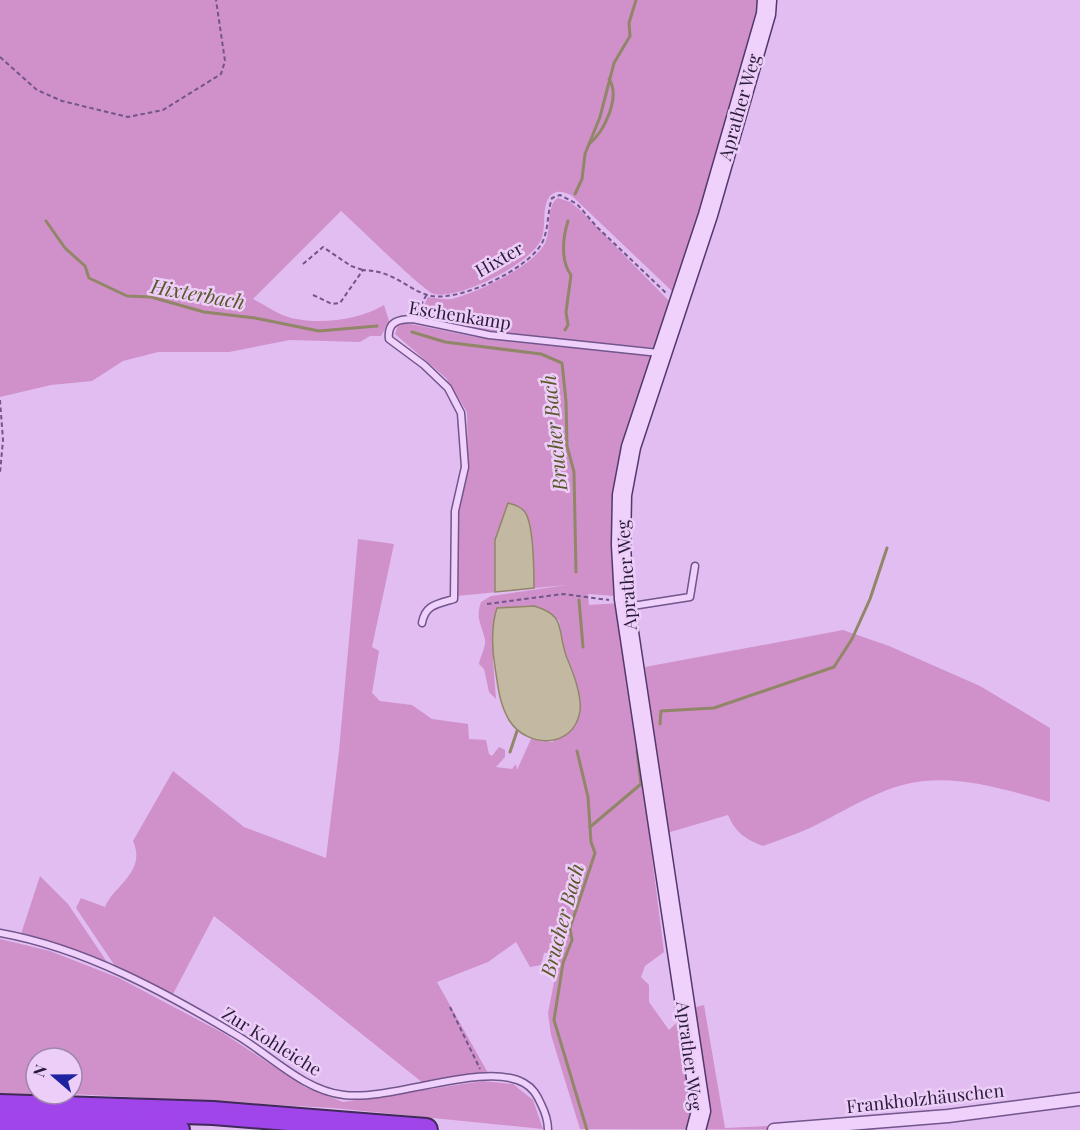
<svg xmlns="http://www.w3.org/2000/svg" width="1080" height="1130" font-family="'Playfair Display',serif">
	<rect width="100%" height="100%" fill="#e1bdf2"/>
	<g fill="#d091ca">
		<path d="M0 0H759L710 177 674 293 571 195C563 192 557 189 550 196 541 207 547 227 541 240 530 264 459 300 434 294 423 291 355 223 341 211L253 299C265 305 279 315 291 318 320 325 359 320 384 305L389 321 381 336H370L360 342 290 340 229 352H158L123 361 92 381 51 385 0 397Z"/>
		<path d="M558 198 570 202 580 210 671 303 656 348 532 337 438 322 419 316 428 297C436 298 444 300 452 299 476 293 536 266 546 241 551 229 546 205 558 198Z"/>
		<path d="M406 323 475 337 654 356C640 397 624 437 616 480 609 517 614 558 615 596L588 594 589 605 620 603 664 952 645 966 641 977 649 985V1002L669 1030 692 1008 704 1005 725 1128 850 1122 876 1130 580 1129 551 1035 548 1013 560 952 544 953 541 965 530 967 516 942 488 962 437 982 488 1073 423 1083 214 916 173 994 117 969 76 908 81 898 105 907C113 886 147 872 133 841L173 771 244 827 326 858 339 751 358 539 394 544 372 647 379 651 372 693 380 701 412 705 432 719 468 724 469 739 486 740 489 754 492 756 499 747 505 750V757L496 767 512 769 516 764 517 770 531 739 553 742 573 671 564 649 559 620 497 609 493 659 496 699 489 692 484 669 479 664C480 657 486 647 485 640 482 624 475 620 481 602L491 596 566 585 457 596V517L468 464 467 412 446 378 395 334 398 325Z"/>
		<path d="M843 630 889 646 980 686 1050 728V802C1010 791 967 777 924 781 885 785 852 807 818 824 801 833 781 839 763 846 745 839 736 833 728 815L667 833 645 667Z"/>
		<path d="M40 876 68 904 109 965 21 934Z"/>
		<path d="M0 939 50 951 119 978 223 1033 305 1087 343 1102 483 1081 513 1084 533 1100 543 1129 333 1108 72 1094V1058H36V1094H60L0 1095Z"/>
	</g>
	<g fill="#c3b8a1" stroke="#918668" stroke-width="1.5">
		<path d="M508 503C515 505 520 506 525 512 534 525 534 571 534 588L495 592V540Z"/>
		<path d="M534 606C568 616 556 630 567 658 573 672 582 695 580 711 574 749 527 749 509 720 499 703 498 686 495 667 492 650 491 625 497 608Z"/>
	</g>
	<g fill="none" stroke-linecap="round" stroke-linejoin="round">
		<g stroke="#918668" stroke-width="3">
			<path d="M589 144C604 132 621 97 609 79"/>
			<path d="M575 194 582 179 585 154 600 117 614 63 630 36 629 23 636 0"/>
			<path d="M46 221 65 248 85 266 89 278 127 296 151 297 204 312 255 318 319 331 377 326"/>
			<path d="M565 330 568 325 566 312 571 275C560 260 563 237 568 221"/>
			<path d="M412 332 445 342 541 354 562 363 566 401 567 446 574 472 576 572"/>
			<path d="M579 600 583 647"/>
			<path d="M660 724 661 711 714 708 834 667 852 639 870 599 887 548"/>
			<path d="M577 751 588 797 591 842 595 853 570 928 572 940 563 963 554 1020 587 1130"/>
			<path d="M510 752 517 731"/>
			<path d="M590 827 641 784 637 750"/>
		</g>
		<defs>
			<g id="lane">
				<path d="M626 607 690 597 695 566"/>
				<path d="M422 623C425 605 437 604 454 599L455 511 465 467 461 413 448 388 424 365 389 339C387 322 398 319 413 319L489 335 659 353"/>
				<path d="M0 933C84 948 165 992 238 1036 271 1056 305 1091 344 1095 393 1101 485 1061 524 1083 533 1088 537 1095 541 1104 545 1112 548 1121 548 1130"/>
			</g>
			<path id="street" d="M774 1130 948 1116 1080 1099"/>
			<path id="secondary" d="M696 1130 701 1111 624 599 621 545 622 495 631 447 708 215 766 14 767 0"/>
			<g id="highway">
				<path d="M0 1106 213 1113 426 1130"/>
				<path d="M0 1124 178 1130"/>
			</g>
		</defs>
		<use href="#lane" stroke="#71558b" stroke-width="9"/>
		<use href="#street" stroke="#71558b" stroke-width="15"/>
		<use href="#secondary" stroke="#52386d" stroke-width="21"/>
		<use href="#highway" stroke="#3f2a58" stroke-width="26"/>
		<g stroke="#71558b" stroke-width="2" stroke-dasharray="4.5 3" stroke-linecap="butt">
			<path d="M0 57 37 90 62 101 128 117 163 110 221 74 225 61 216 0"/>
			<path d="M303 264 323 247 351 266 363 270"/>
			<path d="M313 295 332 304 340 303 363 270C397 271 407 291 432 296 462 301 528 269 542 243 549 229 547 213 552 198L560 195 577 204 597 227 666 293"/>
			<path d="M417 312 427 294"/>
			<path d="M0 400 3 440 0 473"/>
			<path d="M487 604 563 594 609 600"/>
			<path d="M450 1007 480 1069"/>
		</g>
		<use href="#lane" stroke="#efd1fc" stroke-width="6"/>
		<use href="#street" stroke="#efd1fc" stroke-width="12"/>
		<use href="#secondary" stroke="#efd1fc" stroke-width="18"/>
		<use href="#highway" stroke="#a045ea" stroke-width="22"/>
	</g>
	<g text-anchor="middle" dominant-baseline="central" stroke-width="5" stroke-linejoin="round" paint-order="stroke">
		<g font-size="18" fill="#291b39" stroke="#eccef8">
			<text transform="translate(739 107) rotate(-74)">Aprather Weg</text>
			<text transform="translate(499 259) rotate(-30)">Hixter</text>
			<text transform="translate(460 315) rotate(9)">Eschenkamp</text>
			<text transform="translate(626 575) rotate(-94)">Aprather Weg</text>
			<text transform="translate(272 1041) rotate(32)">Zur Kohleiche</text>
			<text transform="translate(690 1056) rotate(83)">Aprather Weg</text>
			<text transform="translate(925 1098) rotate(-6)">Frankholzhäuschen</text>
		</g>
		<g font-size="20" font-style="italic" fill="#5a5729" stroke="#eccef8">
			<text transform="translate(198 293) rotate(10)">Hixterbach</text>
			<text transform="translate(553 433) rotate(-96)">Brucher Bach</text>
			<text transform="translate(561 920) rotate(-75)">Brucher Bach</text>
		</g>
	</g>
	<g transform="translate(54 1076) rotate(290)"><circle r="28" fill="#eccef8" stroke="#9e86ac" stroke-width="1.5"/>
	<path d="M0-4.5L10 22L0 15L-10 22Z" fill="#1f22a0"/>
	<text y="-9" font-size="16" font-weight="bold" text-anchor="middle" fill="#291b39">N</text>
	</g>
</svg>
